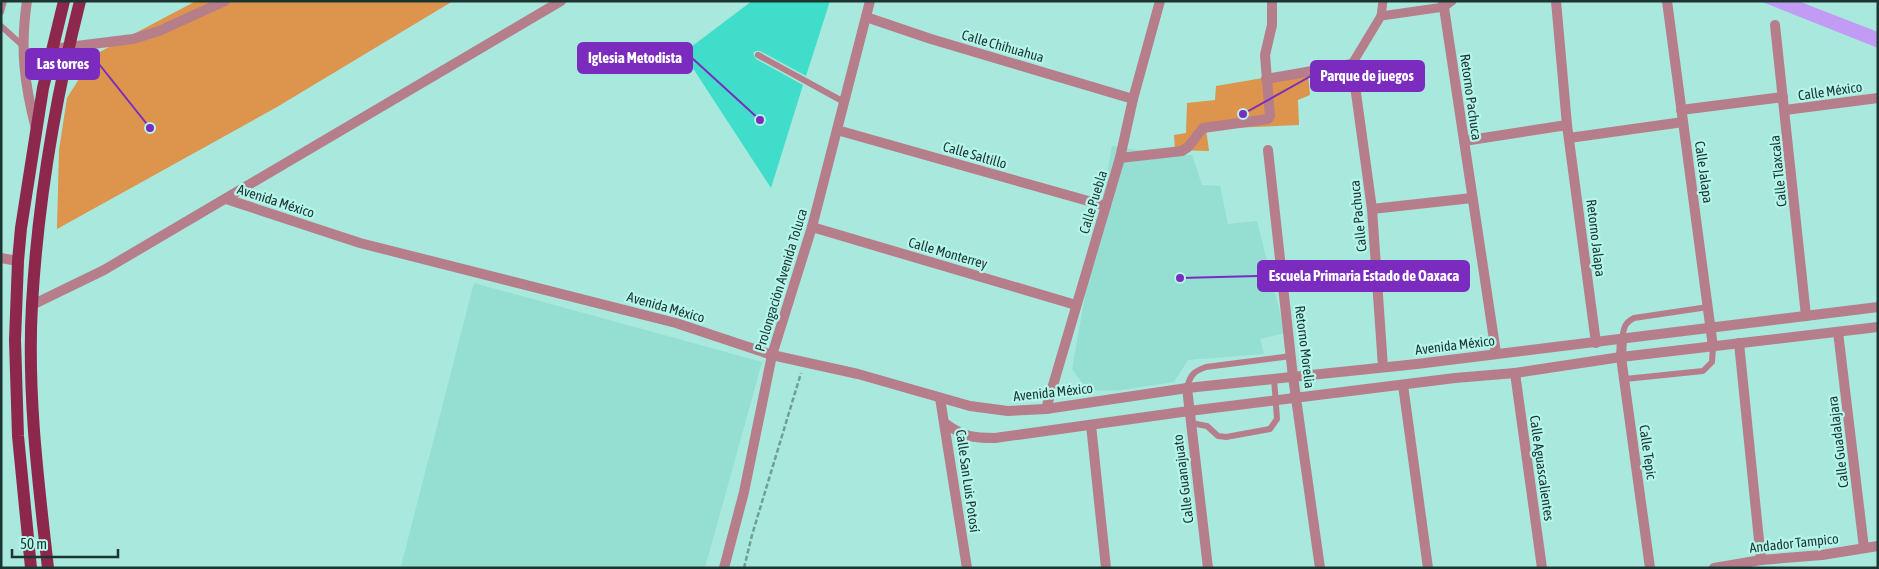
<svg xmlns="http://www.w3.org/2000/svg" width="1879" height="569" font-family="'Asap Condensed',sans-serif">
	<rect width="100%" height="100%" fill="#a8e8dd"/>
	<g fill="#94ded2">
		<path d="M1112 146 1168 155H1192L1202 185 1220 186 1228 224 1257 221 1285 333 1260 339 1264 354 1188 360 1174 382 1121 390 1088 391 1072 369Z"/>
		<path d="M474 283 762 362 705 568H409L401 566Z"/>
	</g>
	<g fill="#dd944d">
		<path d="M196 1H453L277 107 57 229 59 150 67 98 94 55Z"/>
		<path d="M1308 73 1310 95 1298 100 1299 125 1206 129 1209 151 1175 150 1174 135 1186 133 1187 103 1215 100 1216 86 1263 78Z"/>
	</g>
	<path fill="#c19bf4" d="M1760 1H1798L1878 32V48Z"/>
	<path fill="#40ddca" d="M752 1H830L806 76 760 51H756L753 53 756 59 803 85 771 188 683 53Z"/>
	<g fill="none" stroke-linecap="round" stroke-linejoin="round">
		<path stroke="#6f9f97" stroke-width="2.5" stroke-dasharray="5 2.5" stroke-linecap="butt" d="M744 568 752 535 801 373"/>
		<g stroke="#b67d8b" stroke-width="6">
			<path d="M1 12 4 1"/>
			<path d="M1 26 22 45"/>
			<path d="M758 55 844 102"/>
			<path d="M1622 339C1624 328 1624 323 1634 318L1708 307"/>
			<path d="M1625 379 1703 371 1712 362 1713 347"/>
			<path d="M1187 388C1190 375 1194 371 1206 367L1291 356"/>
			<path d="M1191 423 1207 426 1218 436 1226 437 1270 429 1277 419 1274 378"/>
		</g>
		<g stroke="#b67d8b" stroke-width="9">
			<path d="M1381 16 1444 7 1452 1"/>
			<path d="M1352 64 1381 16 1383 1"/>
		</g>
		<g stroke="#b67d8b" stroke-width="10">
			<path d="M27 1C20 48 24 83 36 129"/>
			<path d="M1443 1 1496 353"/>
			<path d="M1556 1 1567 125 1596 343"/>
			<path d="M1667 1 1713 347"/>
			<path d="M866 17 931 39 1133 99"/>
			<path d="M1775 25 1806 316"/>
			<path d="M52 49 133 39 159 31 225 1"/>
			<path d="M1266 79 1352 64 1372 209 1383 367"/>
			<path d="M1681 110 1783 97"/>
			<path d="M1785 110 1878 98"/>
			<path d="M837 130 1106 206"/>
			<path d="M1569 138 1683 122"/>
			<path d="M1464 141 1567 125"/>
			<path d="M1268 150 1293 377 1320 568"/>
			<path d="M1120 158 1182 151 1188 147 1203 128 1268 119 1270 116 1265 55 1272 25V1"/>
			<path d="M226 199 360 243 676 323 772 355 858 374 970 406 1008 411 1046 409 1187 388 1417 364 1878 307"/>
			<path d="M1372 209 1472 198"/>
			<path d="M812 227 1076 305"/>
			<path d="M1 258 18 261"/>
			<path d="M32 305 104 270 561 1"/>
			<path d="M1838 332 1864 548"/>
			<path d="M1622 339 1621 357 1650 568"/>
			<path d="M1739 343 1761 560"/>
			<path d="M1515 373 1542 568"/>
			<path d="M1403 385 1428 568"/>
			<path d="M1187 388 1208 568"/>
			<path d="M940 398 967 568"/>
			<path d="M1046 409 1120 158 1133 99 1160 1"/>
			<path d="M946 424C964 437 973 438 995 438L1189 411 1455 378 1515 373 1621 357 1878 327"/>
			<path d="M1091 425 1106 568"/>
			<path d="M724 568 744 492 772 355 812 227 870 1"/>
			<path d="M1714 568 1761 560 1822 555 1878 546"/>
		</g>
		<g stroke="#8d284c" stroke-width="12">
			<path d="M31 568 18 436 15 340 18 261 21 228 43 88 64 1"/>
			<path d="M48 568C38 480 27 392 32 304 38 202 55 100 80 1"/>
		</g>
	</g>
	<g text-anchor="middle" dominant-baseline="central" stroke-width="4.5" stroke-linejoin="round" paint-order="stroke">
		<g font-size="14" fill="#1b3531" stroke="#b5f5ea">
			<text transform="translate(1003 46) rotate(16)">Calle Chihuahua</text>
			<text transform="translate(1830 91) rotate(-8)">Calle México</text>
			<text transform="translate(1471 97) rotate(82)">Retorno Pachuca</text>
			<text transform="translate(975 155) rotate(16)">Calle Saltillo</text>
			<text transform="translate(1778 171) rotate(-96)">Calle Tlaxcala</text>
			<text transform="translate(1704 172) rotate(82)">Calle Jalapa</text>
			<text transform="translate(276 201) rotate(18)">Avenida México</text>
			<text transform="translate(1093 202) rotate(-73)">Calle Puebla</text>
			<text transform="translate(1358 216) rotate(-96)">Calle Pachuca</text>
			<text transform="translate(1596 238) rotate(83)">Retorno Jalapa</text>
			<text transform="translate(948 253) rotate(16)">Calle Monterrey</text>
			<text transform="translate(781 280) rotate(-73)">Prolongación Avenida Toluca</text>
			<text transform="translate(666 307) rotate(16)">Avenida México</text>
			<text transform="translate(1455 345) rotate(-7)">Avenida México</text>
			<text transform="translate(1305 347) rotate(83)">Retorno Morelia</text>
			<text transform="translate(1053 392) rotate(-6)">Avenida México</text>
			<text transform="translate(1838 442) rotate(-97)">Calle Guadalajara</text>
			<text transform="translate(1648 452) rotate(82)">Calle Tepic</text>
			<text transform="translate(1542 468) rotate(82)">Calle Aguascalientes</text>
			<text transform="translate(1183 479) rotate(-97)">Calle Guanajuato</text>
			<text transform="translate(968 481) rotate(82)">Calle San Luis Potosí</text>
			<text transform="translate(1794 543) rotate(-6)">Andador Tampico</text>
		</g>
	</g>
	<path fill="none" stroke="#7b2cbf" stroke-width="2" d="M760 120L692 58M150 128L99 64M1243 114L1311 76M1180 278L1258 276"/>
	<g fill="#7b2cbf" stroke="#b5f5ea" stroke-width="2">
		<circle cx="760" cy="120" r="5"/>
		<circle cx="150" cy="128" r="5"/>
		<circle cx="1243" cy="114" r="5"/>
		<circle cx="1180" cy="278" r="5"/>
	</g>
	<g fill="#7b2cbf" stroke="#7b2cbf" stroke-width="2">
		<rect x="578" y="43" width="114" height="30" rx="5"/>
		<rect x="26" y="49" width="73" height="30" rx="5"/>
		<rect x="1311" y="61" width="113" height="30" rx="5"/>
		<rect x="1258" y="261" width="211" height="30" rx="5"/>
	</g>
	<g font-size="15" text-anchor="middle" font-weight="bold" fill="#fff">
		<text x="635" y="63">Iglesia Metodista</text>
		<text x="63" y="69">Las torres</text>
		<text x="1367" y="81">Parque de juegos</text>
		<text x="1364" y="281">Escuela Primaria Estado de Oaxaca</text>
	</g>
	<rect width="1879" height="569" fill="none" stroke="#1b3531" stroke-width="5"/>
	<path d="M12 549v8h106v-8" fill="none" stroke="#1b3531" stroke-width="2.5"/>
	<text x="20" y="549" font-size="15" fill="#1b3531" stroke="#b5f5ea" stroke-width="4" paint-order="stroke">50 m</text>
</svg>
